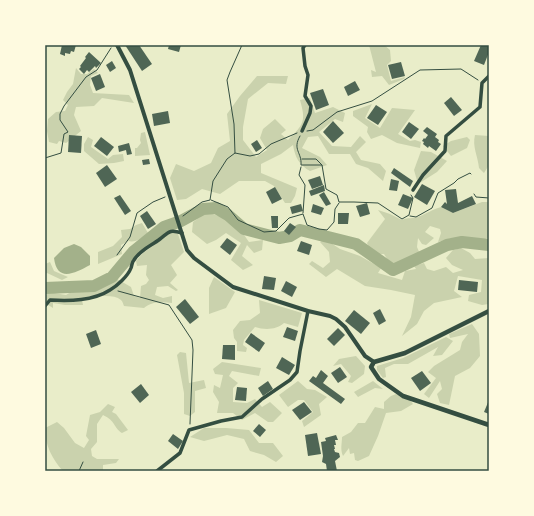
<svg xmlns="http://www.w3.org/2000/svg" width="534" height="516" font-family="Manrope,sans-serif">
	<rect width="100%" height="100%" fill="#e9edc9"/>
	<g fill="#cad2ad">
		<path d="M369 45H384L390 50 391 61 387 65 391 81 405 77 404 79 389 85 382 76 372 77 371 70 376 72Z"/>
		<path d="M76 68 81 74H87L94 69 98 73 91 76 90 85 93 93 129 95 134 103 102 98 94 106 76 107 74 115 81 131 66 143 59 141 57 144 49 142 47 131 48 119 56 112 65 111 68 105 63 100 67 92 73 84Z"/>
		<path d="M257 76H288L286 84 268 83 248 99 243 127V140L256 157 267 150 260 138 263 129 275 119 286 130 281 134 288 140C304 124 306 121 300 100L310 98 315 113 333 107 345 113 343 122 335 119 319 132 332 146 351 147 360 136 366 142 356 152 361 160 380 164 386 171 383 181 368 168 356 164 350 154H329L318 136 308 137 302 148 320 157 327 165 310 171C299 165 295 157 293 145L281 154 261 164V173L297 188 295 196 291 203H285L274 186 265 181H239L220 194 202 189 186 199 177 200 170 178 176 164 194 171 211 163 218 148 230 141 227 114 240 96Z"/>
		<path d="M372 104 365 118 380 128 392 108 415 110 398 134 410 141 415 140 421 142 420 148 397 143 382 135 371 139 367 132 368 127 353 116V111Z"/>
		<path d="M145 132 150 155 135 156V148H137L141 143 140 140 141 133Z"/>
		<path d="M475 135 489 136V165L484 173 479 168C478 156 472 147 475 135Z"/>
		<path d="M88 137 93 140 91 147 108 159 113 155 123 154 124 161 114 163 99 164 84 151V144Z"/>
		<path d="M467 137 470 140 467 148 451 156 443 146 451 141Z"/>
		<path d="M421 151 431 152 447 161 437 172 418 184 414 170Z"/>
		<path d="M482 202H489V237C479 244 465 237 454 238 449 238 443 241 438 242L441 233 440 229 430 226 425 232 434 238 426 245 422 244 418 238 417 247 420 254 402 264 391 265 384 254H372L367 243 385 219 378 210 390 214 402 220C408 217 413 219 418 217 426 214 433 209 441 207L453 213Z"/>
		<path d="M207 212 224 218 237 225 249 242 263 240 262 250 254 253 247 245 242 256 253 265 243 270 231 260 241 243 226 233 216 240 207 244 192 232 193 222Z"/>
		<path d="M142 223 148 233C142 238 136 243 128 241L121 245 122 254 98 264V252L113 246 122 237 121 230 130 229 136 225Z"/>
		<path d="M172 229 178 234 184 252 171 265 177 275 170 283 178 290 176 291 168 286 157 287 155 295 163 298 172 296V303C162 302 152 301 144 308L124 306C123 304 123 302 121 300 112 293 92 297 82 300L83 305H65L53 303V308L45 303V297L48 292 66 295C74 289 82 293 91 291 101 289 109 284 117 279L131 287 134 296 140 298 141 286 146 284 149 280 146 275 147 265 137 266 136 261 143 253 159 242 161 235Z"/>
		<path d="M325 239 340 249 360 256 381 268 378 273 402 280 405 271 416 269 414 266 424 263 427 269 434 271 446 267 453 273 463 270 452 265 446 258 453 250 461 248 470 253 475 259 489 258V304L482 305 468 301 469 295 481 292 482 280 458 276 454 291 462 297 434 303 424 311 417 324 402 336 411 317 415 295 391 290 365 286 337 269 326 277 309 264 312 261 323 268 330 262 329 252 320 242Z"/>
		<path d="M50 262 54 271 68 277 62 280 47 273 45 274V264Z"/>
		<path d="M214 277 235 292 226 308 209 314V288Z"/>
		<path d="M259 300 302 313 298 327 284 323C276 330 265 330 255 327L244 340 243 345 247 348 246 352 237 351V342L234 338 233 330 240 321 250 320 260 313Z"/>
		<path d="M472 324 479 334 480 356 470 368 455 376 449 405 440 403 437 394 442 389 440 381 429 398 424 394 436 378 428 372 434 366 460 350 462 342 468 334 450 338 449 334Z"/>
		<path d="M446 337 453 341 442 355 433 356 438 347 408 364H394L385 368 386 377 383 378 377 370V366L403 358Z"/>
		<path d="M180 352 186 353 189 383 204 380 206 388 195 391V412L190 416 184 414V393L177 355Z"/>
		<path d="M356 356 365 366 364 374 352 383 348 382 351 376 341 364 333 366 339 359Z"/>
		<path d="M222 362 261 368 259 376 232 371 229 376 238 383 233 388V402L247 403 255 399 262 407 270 402 282 413 273 422H268L255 413 242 420 233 413H217L219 402 213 392 214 385 220 388 223 375 215 374 213 369Z"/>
		<path d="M298 381 307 389 315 390 327 397 319 404 321 415 304 427 302 421 313 412 304 400H298L288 407 279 395Z"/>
		<path d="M373 381 383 389 375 388 358 397 354 392Z"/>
		<path d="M396 394 410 400 413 404 401 411 386 413 378 436 369 456 358 461 355 460 354 453 350 454 349 448 343 456C340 449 342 444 342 437L351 432 358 423H365L375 407 384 409V402L391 396Z"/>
		<path d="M108 404 115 407 112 412 116 414 128 430 122 433C113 427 116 421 103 415L97 424V442L91 449 92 456 97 459H119L116 463 103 465V471H63C52 459 45 445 45 428L57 422 64 428 75 443 84 448 89 440 86 436 90 415 100 412Z"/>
		<path d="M204 428H226L249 430 259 443H273L283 456 276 462 264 455 250 451 244 439 227 435 204 441 190 437Z"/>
	</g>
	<path fill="#a3b18a" d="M74 244 81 247 90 256V265C75 273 57 283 54 258L64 248Z"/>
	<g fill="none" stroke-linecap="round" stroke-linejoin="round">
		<path stroke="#a3b18a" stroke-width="12" d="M45 288 94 286 112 277 133 252 164 227 181 221 203 209 216 208 228 215 244 229 279 238 290 236 300 230 356 244 393 270 447 245 462 242 489 245"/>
	</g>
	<g fill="#4f6655">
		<path d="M62 45H76L74 52 71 51 70 54 65 53V56L60 54Z"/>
		<path d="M125 45H139L152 64 142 71Z"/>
		<path d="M169 45H181L179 52 168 49Z"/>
		<path d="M481 45H489V52L484 65 474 61Z"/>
		<path d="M89 52 101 63 96 68 95 66 89 72 87 70 84 74 79 69 81 67 80 66 86 58 85 57Z"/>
		<path d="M112 61 116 68 110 72 106 65Z"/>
		<path d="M401 62 405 76 392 79 388 65Z"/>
		<path d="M100 74 105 87 96 91 91 78Z"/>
		<path d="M355 81 360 90 348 96 344 87Z"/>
		<path d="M323 89 329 105 316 110 310 93Z"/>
		<path d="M451 97 462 110 454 116 444 103Z"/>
		<path d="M376 105 387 112 378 125 367 118Z"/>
		<path d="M168 111 170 123 154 126 152 114Z"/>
		<path d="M333 121 344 133 333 143 323 132Z"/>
		<path d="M409 122 419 129 411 139 402 132Z"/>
		<path d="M427 127 437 134 435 137 439 140 438 142 441 144 436 151 429 146 428 148 423 144 424 142 422 141 424 138 425 139 428 135 423 131Z"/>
		<path d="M69 135 82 136 81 153 68 152Z"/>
		<path d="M101 137 114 147 107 156 94 146Z"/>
		<path d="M257 140 262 148 256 152 251 144Z"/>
		<path d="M129 143 132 154 127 155 126 150 119 152 118 146Z"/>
		<path d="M149 159 150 164 143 165 142 160Z"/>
		<path d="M107 165 117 179 105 187 96 173Z"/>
		<path d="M394 168 413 181 410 187 391 173Z"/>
		<path d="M320 176 323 185 312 189 308 180Z"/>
		<path d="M391 179 399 181 397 191 389 190Z"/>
		<path d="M422 184 435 191 427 205 414 197Z"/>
		<path d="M324 185 325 191 311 196 309 191Z"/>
		<path d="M275 187 282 199 272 204 266 192Z"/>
		<path d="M456 189 458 203 472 196 476 204 453 213 441 207 445 202 447 204 445 190Z"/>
		<path d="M324 192 331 204 326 206 319 195Z"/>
		<path d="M403 194 413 198 408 209 398 205Z"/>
		<path d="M120 195 131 211 125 215 114 198Z"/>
		<path d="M367 203 370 214 360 217 356 206Z"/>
		<path d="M301 204 303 211 292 214 290 207Z"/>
		<path d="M313 204 324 208 321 215 311 212Z"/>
		<path d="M147 211 156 224 148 229 140 216Z"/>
		<path d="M338 213H349L348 224H338Z"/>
		<path d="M271 216H278V228H272Z"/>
		<path d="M290 223 296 227 289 235 284 231Z"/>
		<path d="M227 238 237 245 230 255 220 247Z"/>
		<path d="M301 241 312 245 309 255 297 251Z"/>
		<path d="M264 276 276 278 274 290 262 289Z"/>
		<path d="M459 280 478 282 477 292 458 290Z"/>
		<path d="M286 281 297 287 292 297 281 291Z"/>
		<path d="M185 299 199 317 190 324 176 307Z"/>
		<path d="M380 309 386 321 379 325 373 313Z"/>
		<path d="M354 310 370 323 361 334 345 321Z"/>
		<path d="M287 327 298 331 295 341 283 337Z"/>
		<path d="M338 328 345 335 334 346 327 339Z"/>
		<path d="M96 330 101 344 91 348 86 334Z"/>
		<path d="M251 333 265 343 259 352 245 342Z"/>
		<path d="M223 345H235V360L222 359Z"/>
		<path d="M282 357 295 365 289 375 276 368Z"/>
		<path d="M340 367 347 377 338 383 331 373Z"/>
		<path d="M321 370 328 376 323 383 345 399 341 404 309 381 313 376 316 378Z"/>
		<path d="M422 371 431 383 420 391 411 378Z"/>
		<path d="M268 381 273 389 263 396 258 388Z"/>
		<path d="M141 384 149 395 140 403 131 392Z"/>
		<path d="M237 387 247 388 246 401 235 400Z"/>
		<path d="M489 400V414L484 412Z"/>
		<path d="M304 402 312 412 300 420 292 410Z"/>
		<path d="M259 424 266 430 260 437 253 431Z"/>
		<path d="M317 433 321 454 308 456 305 435Z"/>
		<path d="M173 434 183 441 178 449 168 441Z"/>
		<path d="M336 435 338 440H335L336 445H334L335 449H334L335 452 339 453 340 457 335 461 337 471H327L326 464 322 462 323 456 321 442 326 441 325 438Z"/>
	</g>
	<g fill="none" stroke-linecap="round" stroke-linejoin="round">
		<g stroke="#344e41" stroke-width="1">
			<path d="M307 131 313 130 337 112 372 101 420 70 461 69 478 80"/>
			<path d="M300 136C292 150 302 152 301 165H322L326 189 337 195 339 202H354L378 203 402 219 409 215 413 198 411 195"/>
			<path d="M235 153 234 124 227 80 230 72 242 45"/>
			<path d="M45 158 61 153 64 134 68 132 60 120V114L64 106 86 77 97 70 111 48"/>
			<path d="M302 159H316L322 165"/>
			<path d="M301 167 299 175 305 185 303 213"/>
			<path d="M474 194 476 197 489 198"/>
			<path d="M211 200 228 207 238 220 264 232 276 231 289 218 303 214 307 225 319 229 327 230 334 222 335 209 339 203"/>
			<path d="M183 216 202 202 210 200 213 181 227 159 235 153 250 156 259 154 271 144 297 133"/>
			<path d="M410 216 416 217 432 208 438 193 454 183 458 179 470 173 471 174"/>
			<path d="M117 255 130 237 137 213 153 202 165 197"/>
			<path d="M118 291 169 305 192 340 193 350 190 424"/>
			<path d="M79 471 83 462"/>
		</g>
		<g stroke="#344e41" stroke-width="3.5">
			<path d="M302 131 310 113 311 106 305 96 308 75 305 66 303 48 305 45"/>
			<path d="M413 190 423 175 445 151 446 136 480 107 482 83 489 76"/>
			<path d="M45 306 50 300C70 301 93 301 110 290 117 286 128 276 131 268 132 265 132 262 134 260 140 250 151 246 160 239 169 232 169 229 182 233"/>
			<path d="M157 471 180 453 189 430 221 421 242 417 262 399 290 380 297 372 300 351 308 311"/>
		</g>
		<path stroke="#344e41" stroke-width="4" d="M117 45 130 70 187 250 194 258 233 287 308 311 330 316 336 319 345 327 365 356 374 362"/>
		<path stroke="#344e41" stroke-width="4.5" d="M489 311 405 353 374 362 371 367 379 379 403 396 489 425"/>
	</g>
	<rect width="534" height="516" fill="none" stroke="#fefae0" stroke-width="92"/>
	<rect x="46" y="46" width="442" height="424" fill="none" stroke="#344e41" stroke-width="1.5"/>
</svg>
